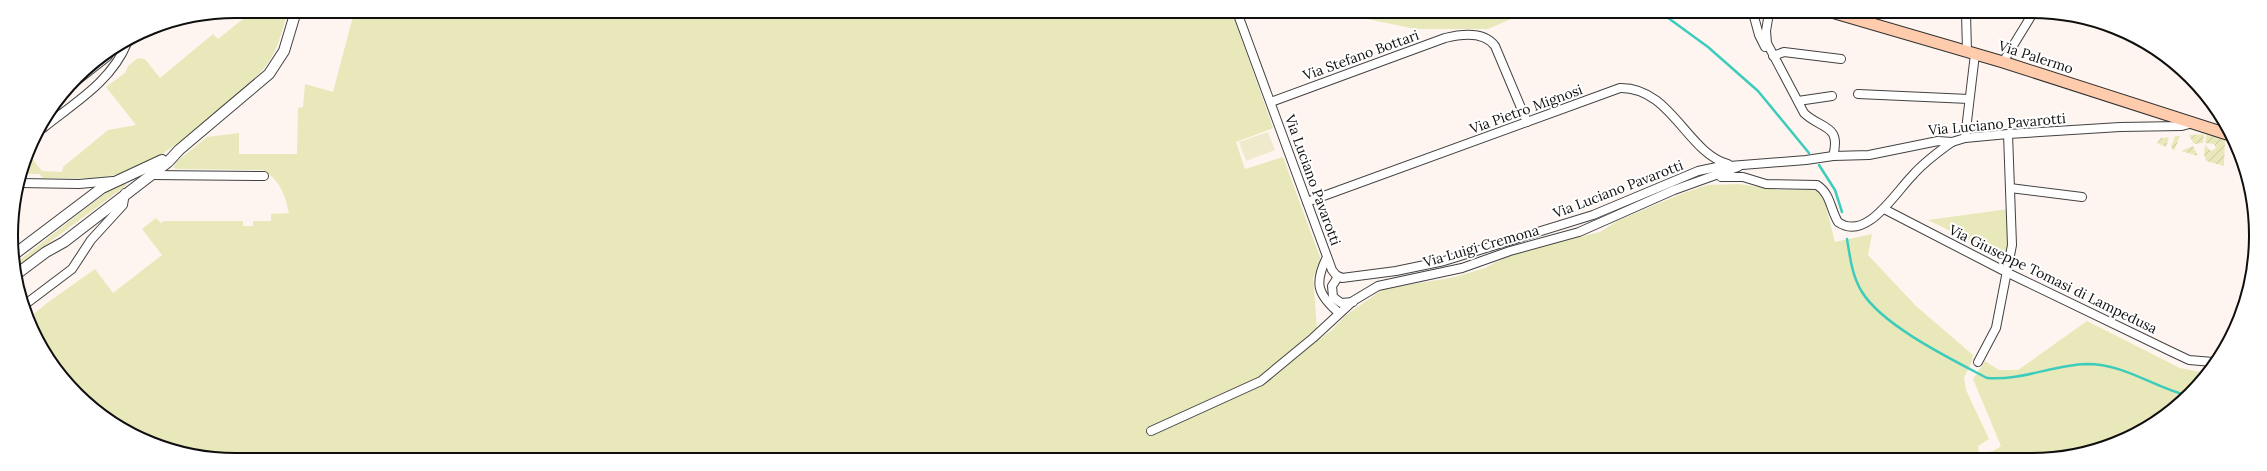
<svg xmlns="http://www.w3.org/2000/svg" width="2267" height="471" font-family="Lora,serif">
	<defs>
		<pattern id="garden-furrows" width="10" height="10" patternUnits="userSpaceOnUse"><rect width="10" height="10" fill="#e9e8ba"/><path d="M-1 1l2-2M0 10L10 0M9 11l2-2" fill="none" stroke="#c7c69f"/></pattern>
	</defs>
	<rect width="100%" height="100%" fill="#fff5f0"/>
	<g fill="#e9e8ba">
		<path d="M253 11H288C281 34 277 55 260 73 223 104 166 163 119 174 94 180 69 178 43 178L39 174H22L26 159 30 156 42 171 62 172 63 167 108 130 136 125 106 87 125 73 128 66 138 58 145 59 160 78 213 34 218 39Z"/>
		<path d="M359 11 1232 12 1273 128 1236 142 1245 169 1283 157 1321 260 1313 278 1317 328 1305 338 1310 346 1332 330 1345 316 1383 289 1455 277 1485 268 1511 254 1600 232 1619 220 1681 194 1707 185 1739 184 1779 190 1812 189 1820 193 1825 203 1835 242 1872 234 1868 255 1916 306 1973 355 1972 361 1964 378 1966 390 1989 439 1978 446 1979 453 1993 451 2001 446 1973 379 1985 361 1999 370H2018L2087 321 2180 368 2206 373 2190 394 2131 437 2046 460 206 458 123 430 67 383 29 318 47 303 95 269 113 293 162 255 142 229 156 218 161 223 164 221H243V226H253V221H271V214L289 213C285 195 280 180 263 170L177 169 173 168 176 162 207 137 239 133V154H297L298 108 303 107 305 84 333 92 352 20Z"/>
		<path d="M1334 12H1527L1488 29H1415Z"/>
		<path d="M1551 12H1619L1614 18Z"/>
		<path d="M125 183 127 185 17 266V262L112 188Z"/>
		<path d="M2008 209 2010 241 2008 259 1928 220Z"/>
	</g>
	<g fill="url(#garden-furrows)">
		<path d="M2204 134 2203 143 2194 144 2189 135Z"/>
		<path d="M2206 134 2225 140 2224 166 2206 161 2204 154 2205 145 2211 151 2216 148 2214 144 2205 143Z"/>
		<path d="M2175 136H2180L2174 151 2171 147Z"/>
		<path d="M2169 137 2166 147 2157 143 2161 138Z"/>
		<path d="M2193 146 2198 156 2181 151Z"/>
	</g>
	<path fill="#f0eacc" d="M1268 132 1275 150 1246 161 1239 142Z"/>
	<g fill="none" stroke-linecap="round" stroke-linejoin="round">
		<g stroke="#3dccbb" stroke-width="2.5">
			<path d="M1660 12 1708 47 1758 91 1809 153"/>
			<path d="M1819 165 1835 190 1842 212"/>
			<path d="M1847 239C1850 257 1852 276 1862 292 1883 326 1951 359 1987 378 2021 381 2053 365 2086 364 2126 364 2152 387 2189 396"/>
		</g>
		<defs>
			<g id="minor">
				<path d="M1237 12 1332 270 1336 275 1342 278 1396 271 1444 261 1593 215 1698 171 1717 167 1806 160 1833 156 1869 155 1938 141 1952 142 1965 138 2008 134 2120 127 2182 126 2193 123"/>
				<path d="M1753 13 1759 35 1765 47"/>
				<path d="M1769 13 1766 31 1767 43 1804 113C1820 129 1842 124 1833 156"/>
				<path d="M1966 13 1967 51"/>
				<path d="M1773 56 1784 52 1841 59"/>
				<path d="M2003 62 2033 13"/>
				<path d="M71 85 108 56"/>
				<path d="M1858 94 1969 99"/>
				<path d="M1798 101 1832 96"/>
				<path d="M1271 102 1445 38C1461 34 1484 31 1495 46L1527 122"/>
				<path d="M43 128C74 103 111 82 127 43"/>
				<path d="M1965 138 1975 54"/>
				<path d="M151 175 264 176"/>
				<path d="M1721 177H1743L1766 184 1817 185C1831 194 1830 209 1838 222 1866 242 1895 193 1912 176 1923 163 1938 152 1952 142"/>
				<path d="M20 183 79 184 113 181"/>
				<path d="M2010 188 2082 197"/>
				<path d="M1307 202 1620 88C1671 87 1687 153 1728 164"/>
				<path d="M1884 209 2008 273 2172 352 2189 360 2213 362"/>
				<path d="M1327 257C1314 283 1317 294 1339 313"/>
				<path d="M1338 277 1332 286 1333 297 1341 303 1353 302"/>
				<path d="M23 306 72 269 91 240 123 205 125 193"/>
				<path d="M1978 362 1996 328 2012 245 2008 134"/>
				<path d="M1151 431 1261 381 1313 338 1353 301 1378 286 1462 268 1510 251 1579 232 1674 190 1738 167"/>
			</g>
			<g id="tertiary">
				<path d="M16 253 102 188 162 160"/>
				<path d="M18 273 46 252 64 242 168 162 179 150 269 74 284 51 296 11"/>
			</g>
			<path id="secondary" d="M1835 13 2003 62 2227 134"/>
		</defs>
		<use href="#minor" stroke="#424242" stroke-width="10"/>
		<use href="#tertiary" stroke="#424242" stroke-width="12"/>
		<use href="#secondary" stroke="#313131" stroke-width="13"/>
		<use href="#minor" stroke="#fff" stroke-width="8"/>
		<use href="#tertiary" stroke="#fff" stroke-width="10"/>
		<use href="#secondary" stroke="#fecbac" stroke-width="11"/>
	</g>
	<g text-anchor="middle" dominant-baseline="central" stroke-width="4" stroke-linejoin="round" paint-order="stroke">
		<g font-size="14" fill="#0f0f0f" stroke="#fff">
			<text transform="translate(1361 55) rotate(-20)">Via Stefano Bottari</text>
			<text transform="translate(2036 57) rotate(18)">Via Palermo</text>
			<text transform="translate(1526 109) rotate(-20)">Via Pietro Mignosi</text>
			<text transform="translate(1997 124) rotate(-5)">Via Luciano Pavarotti</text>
			<text transform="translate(1313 180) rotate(70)">Via Luciano Pavarotti</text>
			<text transform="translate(1618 189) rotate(-21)">Via Luciano Pavarotti</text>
			<text transform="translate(1481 246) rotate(-16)">Via Luigi Cremona</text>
			<text transform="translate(2053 279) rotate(26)">Via Giuseppe Tomasi di Lampedusa</text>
		</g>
	</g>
	<path d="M0 0H2267V471H0ZM235 18H2032A217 217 0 0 1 2249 235V236A217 217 0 0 1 2032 453H235A217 217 0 0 1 18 236V235A217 217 0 0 1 235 18Z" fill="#fff" fill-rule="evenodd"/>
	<path fill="none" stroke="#0f0f0f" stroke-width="2" d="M235 18H2032A217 217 0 0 1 2249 235V236A217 217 0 0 1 2032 453H235A217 217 0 0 1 18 236V235A217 217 0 0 1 235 18Z"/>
</svg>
